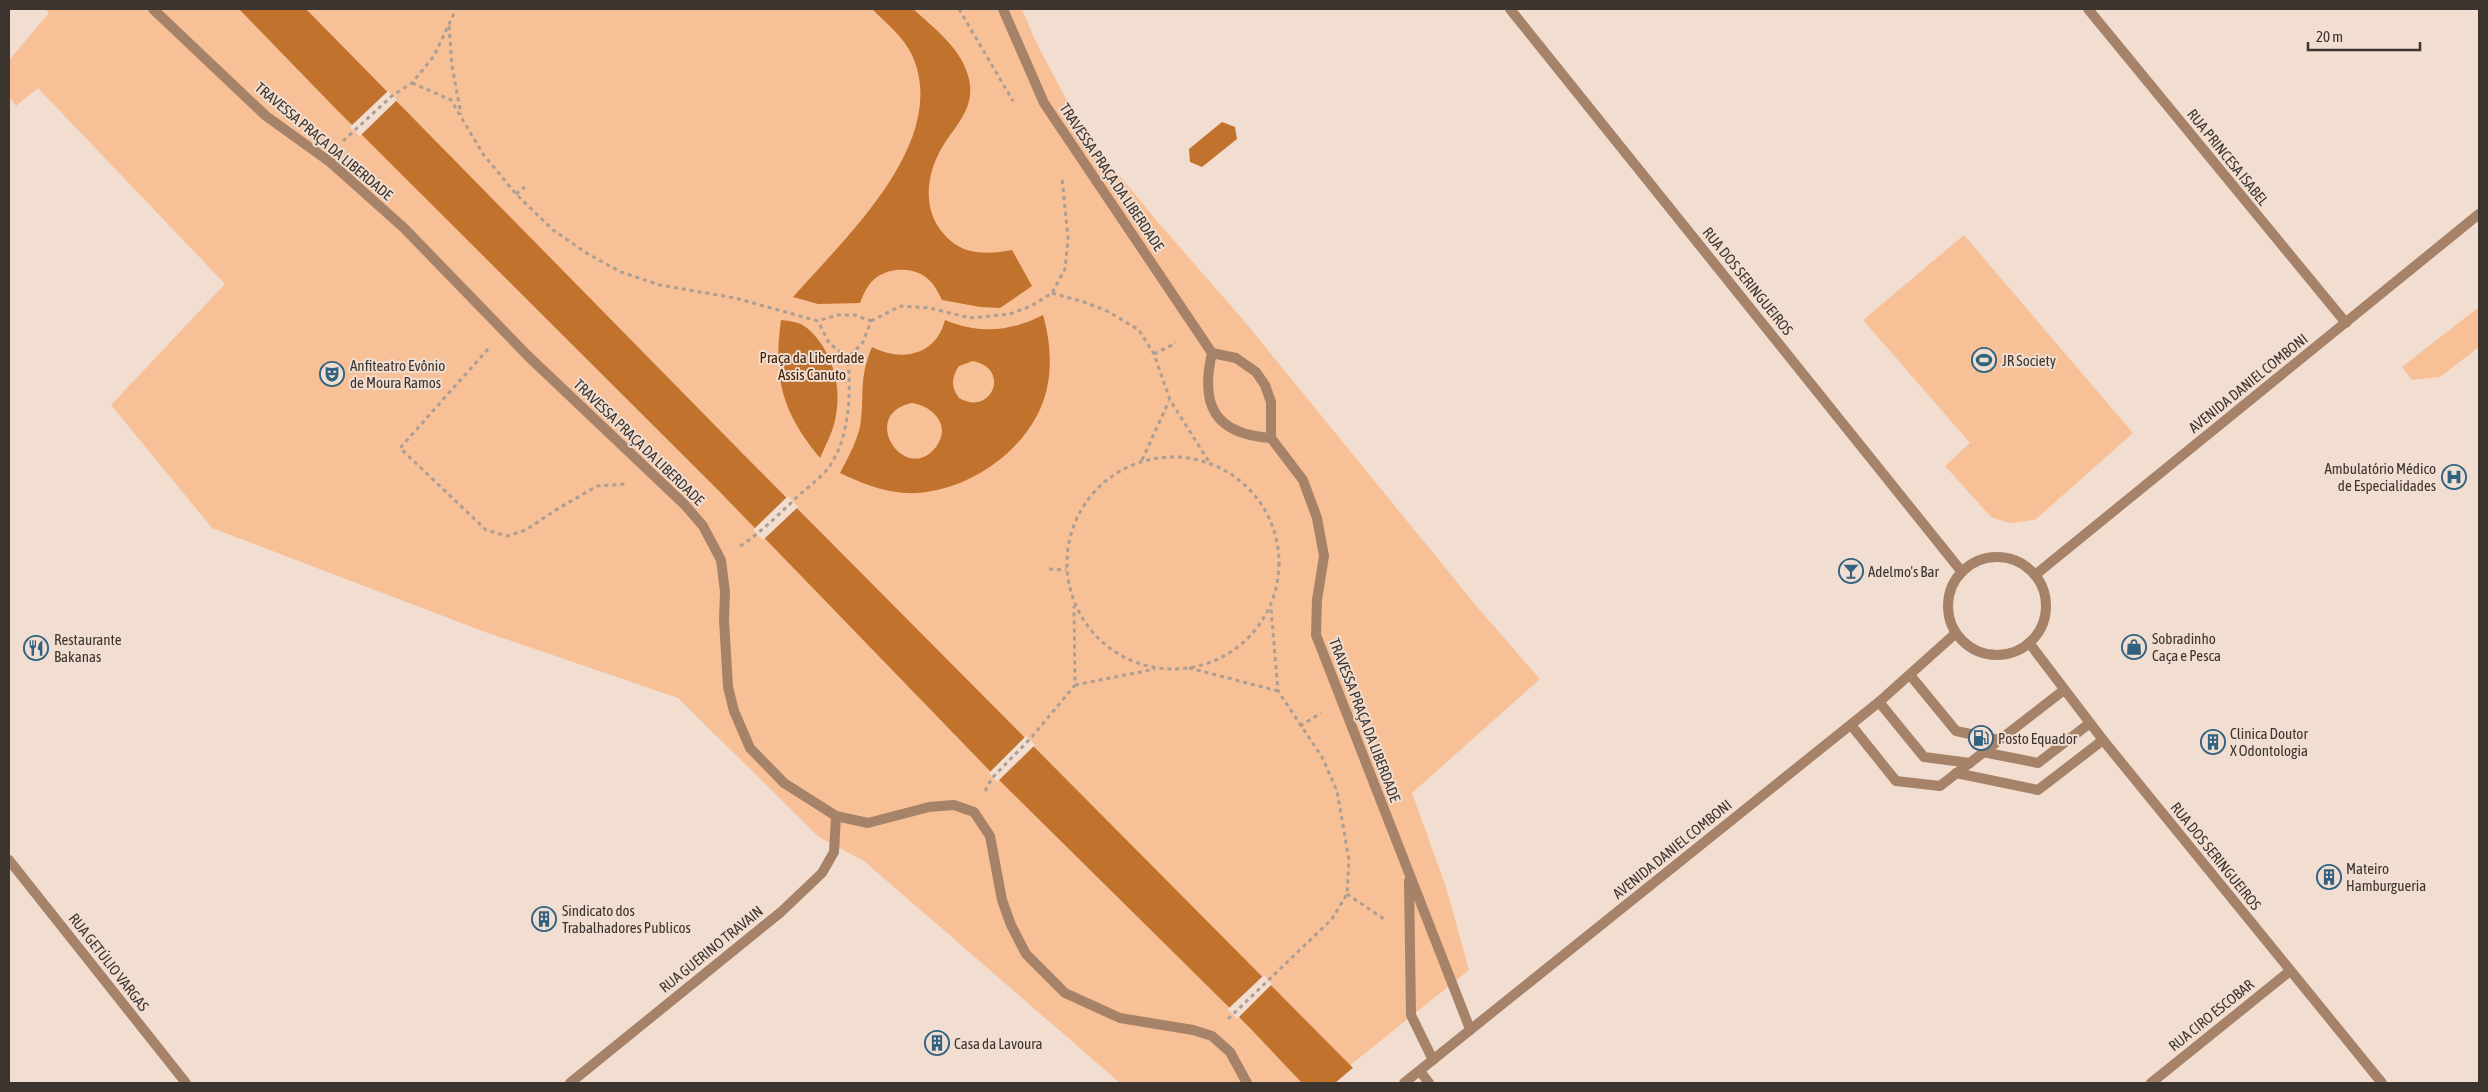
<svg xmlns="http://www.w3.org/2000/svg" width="2488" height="1092" font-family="'Asap Condensed',sans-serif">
	<rect width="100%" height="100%" fill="#f1ded1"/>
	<g fill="#f8c097">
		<path d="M48 9H1022L1036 42 1083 131 1157 221 1245 322 1478 608 1540 679 1412 793 1446 887 1469 970 1328 1083H1120L864 861 819 837 678 698 485 632 212 528 111 405 225 284 38 88 16 106 9 97V60L49 13 47 11Z"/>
		<path d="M1964 235 2133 433 2035 520 2009 523 1991 517 1945 466 1970 443 1863 320Z"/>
		<path d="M2479 307V347L2440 377 2412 380 2402 367Z"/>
	</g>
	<g fill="#c1722c" fill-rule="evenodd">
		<path d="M239 9H306L747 458 1368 1083H1302L1249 1027 989 770 719 491 336 109Z"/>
		<path d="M872 9H913C934 28 963 50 969 79 976 110 953 127 940 151 926 177 923 210 943 233 960 255 986 255 1012 250L1032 286 1000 308 980 307 942 300C939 294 936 288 932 283 919 267 893 266 877 277 868 283 864 293 860 303L818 304 793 297C845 238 951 141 912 55 903 36 886 23 872 9Z"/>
		<path d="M1222 122 1235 127 1237 139 1202 167 1190 162 1189 149Z"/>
		<path d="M1043 315C1049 336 1052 360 1048 383 1038 446 966 496 905 493 881 491 861 483 840 473 848 458 856 443 860 427 865 396 858 380 872 347 901 362 936 356 945 320 979 334 1010 332 1043 315ZM973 361C1012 369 991 417 959 398 951 387 951 378 959 366ZM912 403C933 406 952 426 936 447 906 486 857 415 912 403Z"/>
		<path d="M781 320C790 321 800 322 807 328 831 348 842 385 836 415 834 430 826 444 820 458 782 412 773 378 781 320Z"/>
	</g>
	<g fill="#f1ded1">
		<path d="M388 91 397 100 360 136 350 127Z"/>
		<path d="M788 496 798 507 763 540 753 530Z"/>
		<path d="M1026 736 1035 745 997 782 989 773Z"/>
		<path d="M1264 975 1272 984 1237 1019 1228 1009Z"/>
		<path d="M1355 1066 1370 1083H1335Z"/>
	</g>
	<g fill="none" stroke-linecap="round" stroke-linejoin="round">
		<g stroke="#ac9e93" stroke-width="3" stroke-dasharray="4 4" stroke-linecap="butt">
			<path d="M959 9 1013 101"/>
			<path d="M449 26 452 66 461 114"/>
			<path d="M412 83 451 100 483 154 516 194 553 230 588 254 621 272 660 285 735 298 818 321 837 315H855L871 321 863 342 848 358 829 343 818 321"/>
			<path d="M343 141 393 95 412 83 434 56 456 9"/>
			<path d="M516 194 525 187"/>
			<path d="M1052 293 1084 302 1109 312 1139 330 1154 354 1170 400 1211 465"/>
			<path d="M871 321 901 306 930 308 970 318 1010 314 1031 306 1052 293 1065 269 1068 239 1062 177"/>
			<path d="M488 349 400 448 486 530 507 536 526 530 554 511 597 486 626 484"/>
			<path d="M1154 354 1176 343"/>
			<circle cx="1173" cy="563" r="106"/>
			<path d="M1142 460 1169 401"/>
			<path d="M740 546C760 533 776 517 793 501 804 490 820 479 829 467 850 437 851 393 848 358"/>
			<path d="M1049 569 1066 570"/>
			<path d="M1189 668 1278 691"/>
			<path d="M1075 685 1155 669"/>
			<path d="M1300 726 1321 713"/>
			<path d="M985 791 992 778 1031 738 1075 685 1074 606"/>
			<path d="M1347 894 1384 919"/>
			<path d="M1228 1019 1332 919 1347 894 1349 860 1337 791 1322 757 1278 691 1271 609"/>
		</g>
		<g stroke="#a68368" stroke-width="10">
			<path d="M1910 675 1956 731 1999 740"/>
			<path d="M1879 702 1924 757 1970 763"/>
			<path d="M1851 725 1896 781 1940 786 2064 690"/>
			<path d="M1983 752 2038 763 2090 723"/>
			<path d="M1956 773 2038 790 2103 740"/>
		</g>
		<g stroke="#a68368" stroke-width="10">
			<path d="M153 9 266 116 330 162 404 228 528 356 685 505 703 526 721 560 725 592 724 620 728 687 734 711 750 748 784 783 836 816 868 823 929 807 954 805 974 812 990 836 1002 900 1011 925 1026 954 1065 993 1120 1018 1193 1030 1212 1036 1230 1052 1247 1083"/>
			<path d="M1003 9 1044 103 1212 353 1236 358 1256 372 1265 385 1271 402V438L1303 480 1317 518 1324 556 1317 600 1316 635 1470 1029"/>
			<path d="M1510 9 1962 572"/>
			<path d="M2088 9 2346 323"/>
			<path d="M1212 353C1200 405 1214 434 1271 438"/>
			<path d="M2030 644 2103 740 2382 1083"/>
			<path d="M9 860 186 1083"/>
			<path d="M1409 881 1411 1015 1433 1060"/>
			<path d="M1420 1071 1429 1083"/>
			<path d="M570 1083 781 912 822 873 834 852 836 816"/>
			<path d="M2151 1083 2290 971"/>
		</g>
		<g stroke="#a68368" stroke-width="10">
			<circle cx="1997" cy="606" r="49"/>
			<path d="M2035 575 2479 214"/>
			<path d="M1404 1083 1879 702 1956 633"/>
		</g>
	</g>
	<defs>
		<symbol id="stadium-ring" viewBox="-11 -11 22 22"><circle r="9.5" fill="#f1ded1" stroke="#316280" stroke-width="1.5"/><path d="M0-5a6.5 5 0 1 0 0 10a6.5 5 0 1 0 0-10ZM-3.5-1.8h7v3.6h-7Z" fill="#316280"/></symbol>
		<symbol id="theatre-ring" viewBox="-11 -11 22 22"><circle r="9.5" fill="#f1ded1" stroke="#316280" stroke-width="1.5"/><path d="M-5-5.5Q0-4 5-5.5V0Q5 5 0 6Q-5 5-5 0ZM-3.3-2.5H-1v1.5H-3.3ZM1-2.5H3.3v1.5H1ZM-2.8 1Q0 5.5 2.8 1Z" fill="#316280"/></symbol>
		<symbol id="hospital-ring" viewBox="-11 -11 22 22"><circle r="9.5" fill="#f1ded1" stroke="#316280" stroke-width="1.5"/><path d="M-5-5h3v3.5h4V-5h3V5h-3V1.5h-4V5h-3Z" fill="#316280"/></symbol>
		<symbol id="bar-ring" viewBox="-11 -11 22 22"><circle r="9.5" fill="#f1ded1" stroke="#316280" stroke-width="1.5"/><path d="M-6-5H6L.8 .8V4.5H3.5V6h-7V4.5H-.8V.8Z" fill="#316280"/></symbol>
		<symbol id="shop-ring" viewBox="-11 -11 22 22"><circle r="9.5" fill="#f1ded1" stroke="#316280" stroke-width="1.5"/><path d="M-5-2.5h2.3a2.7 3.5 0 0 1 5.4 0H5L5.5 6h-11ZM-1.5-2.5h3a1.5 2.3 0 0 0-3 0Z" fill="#316280"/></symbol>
		<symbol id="restaurant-ring" viewBox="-11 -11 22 22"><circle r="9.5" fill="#f1ded1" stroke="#316280" stroke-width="1.5"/><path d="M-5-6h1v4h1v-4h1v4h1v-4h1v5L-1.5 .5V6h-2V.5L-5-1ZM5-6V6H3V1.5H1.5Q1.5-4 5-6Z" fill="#316280"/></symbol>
		<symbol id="fuel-ring" viewBox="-11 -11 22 22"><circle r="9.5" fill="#f1ded1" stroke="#316280" stroke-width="1.5"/><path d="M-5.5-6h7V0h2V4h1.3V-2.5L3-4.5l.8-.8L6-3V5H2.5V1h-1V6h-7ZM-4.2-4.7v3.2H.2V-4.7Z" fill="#316280"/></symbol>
		<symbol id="building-ring" viewBox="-11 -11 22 22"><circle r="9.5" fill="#f1ded1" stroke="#316280" stroke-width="1.5"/><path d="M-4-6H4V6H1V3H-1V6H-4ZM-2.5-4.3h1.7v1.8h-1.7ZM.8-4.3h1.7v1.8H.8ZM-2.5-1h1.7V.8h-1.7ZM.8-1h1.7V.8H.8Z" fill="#316280"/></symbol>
	</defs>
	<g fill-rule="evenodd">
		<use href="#stadium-ring" x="1970" y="346" width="28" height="28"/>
		<use href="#theatre-ring" x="318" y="360" width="28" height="28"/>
		<use href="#hospital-ring" x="2440" y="463" width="28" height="28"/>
		<use href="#bar-ring" x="1837" y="557" width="28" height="28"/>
		<use href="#shop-ring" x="2120" y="633" width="28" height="28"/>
		<use href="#restaurant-ring" x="22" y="634" width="28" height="28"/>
		<use href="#fuel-ring" x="1967" y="724" width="28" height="28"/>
		<use href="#building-ring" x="2199" y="728" width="28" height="28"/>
		<use href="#building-ring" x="2315" y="863" width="28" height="28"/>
		<use href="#building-ring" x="530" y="905" width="28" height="28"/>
		<use href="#building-ring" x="923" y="1029" width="28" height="28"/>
	</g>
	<g text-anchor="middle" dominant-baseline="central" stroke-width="4" stroke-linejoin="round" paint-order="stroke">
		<g font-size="15" fill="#3c352f" stroke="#f1ded1">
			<text transform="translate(324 141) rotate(40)">TRAVESSA PRAÇA DA LIBERDADE</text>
			<text transform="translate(2228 157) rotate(51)">RUA PRINCESA ISABEL</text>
			<text transform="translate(1112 177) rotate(56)">TRAVESSA PRAÇA DA LIBERDADE</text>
			<text transform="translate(1748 281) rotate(51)">RUA DOS SERINGUEIROS</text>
			<text transform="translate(2248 383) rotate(-39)">AVENIDA DANIEL COMBONI</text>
			<text transform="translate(639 442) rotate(44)">TRAVESSA PRAÇA DA LIBERDADE</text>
			<text transform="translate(1365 720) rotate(69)">TRAVESSA PRAÇA DA LIBERDADE</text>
			<text transform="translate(1672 849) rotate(-39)">AVENIDA DANIEL COMBONI</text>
			<text transform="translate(2216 856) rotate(51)">RUA DOS SERINGUEIROS</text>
			<text transform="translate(711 949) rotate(-39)">RUA GUERINO TRAVAIN</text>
			<text transform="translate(109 962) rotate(52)">RUA GETÚLIO VARGAS</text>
			<text transform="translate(2211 1015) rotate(-39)">RUA CIRO ESCOBAR</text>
		</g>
		<g font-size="15" fill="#412104" stroke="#f1ded1">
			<text x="812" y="357">Praça da Liberdade<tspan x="812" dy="17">Assis Canuto</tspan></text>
		</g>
		<g font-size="15" fill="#3c352f" stroke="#f1ded1" text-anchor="start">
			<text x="2002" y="360">JR Society</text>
			<text x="350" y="365">Anfiteatro Evônio<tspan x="350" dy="17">de Moura Ramos</tspan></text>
			<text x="2436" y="468" text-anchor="end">Ambulatório Médico<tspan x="2436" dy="17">de Especialidades</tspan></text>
			<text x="1868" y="571">Adelmo's Bar</text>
			<text x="2152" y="638">Sobradinho<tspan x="2152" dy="17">Caça e Pesca</tspan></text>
			<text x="54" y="639">Restaurante<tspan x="54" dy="17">Bakanas</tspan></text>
			<text x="2230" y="733">Clinica Doutor<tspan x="2230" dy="17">X Odontologia</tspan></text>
			<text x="1998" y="738">Posto Equador</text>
			<text x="2346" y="868">Mateiro<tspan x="2346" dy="17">Hamburgueria</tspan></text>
			<text x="562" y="910">Sindicato dos<tspan x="562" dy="17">Trabalhadores Publicos</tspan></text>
			<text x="954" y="1043">Casa da Lavoura</text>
		</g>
	</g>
	<rect width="2488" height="1092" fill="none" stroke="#3c352f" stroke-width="20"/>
	<path d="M2308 42v8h112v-8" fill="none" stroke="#3c352f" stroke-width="2.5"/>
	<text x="2316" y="42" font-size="15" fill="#3c352f" stroke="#f1ded1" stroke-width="4" paint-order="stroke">20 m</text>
</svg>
